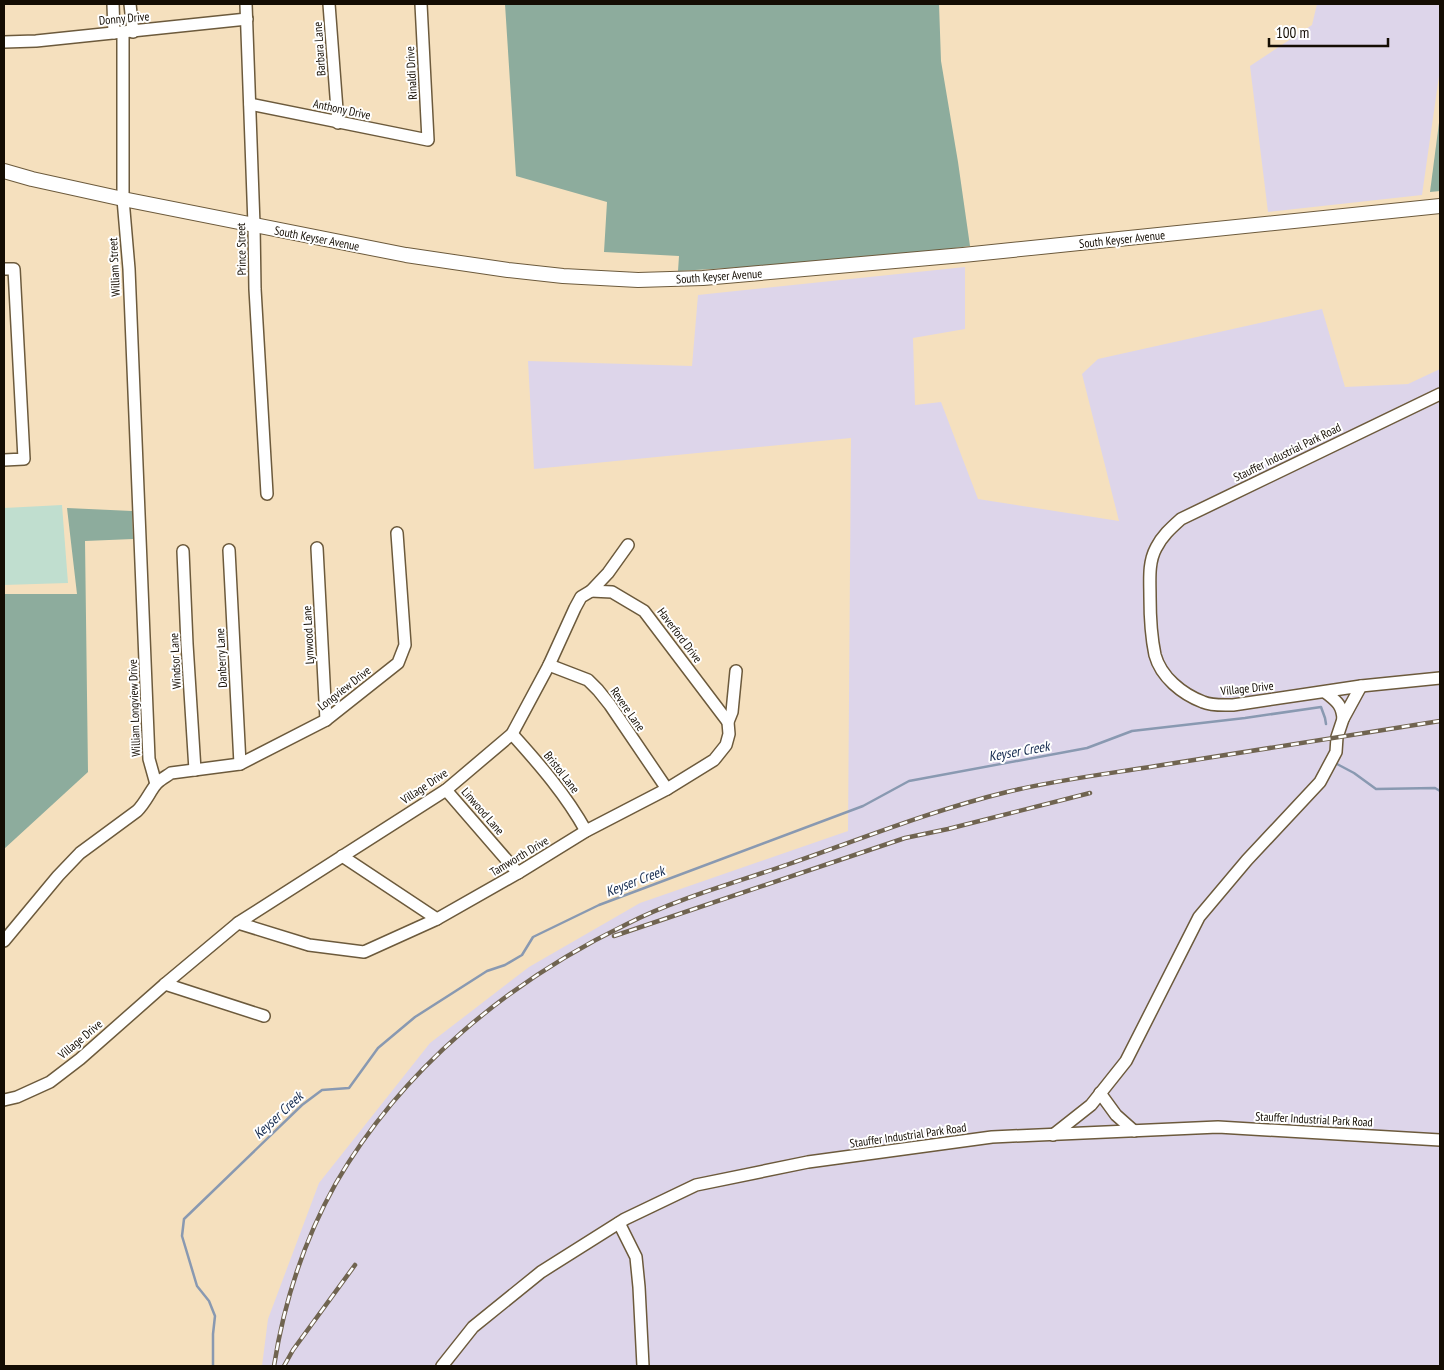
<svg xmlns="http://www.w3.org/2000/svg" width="1444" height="1370" font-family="'PT Sans Narrow',sans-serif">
	<rect width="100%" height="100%" fill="#f5e0be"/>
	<g fill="#ddd5ea">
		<path d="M1317 4H1440V69L1422 195 1268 212 1250 66 1312 25Z"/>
		<path d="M965 267V329L913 338 915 405 941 402 978 499 1119 521 1082 374 1098 359 1322 309 1345 387 1408 384 1440 369V1366H262L268 1319 319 1183 430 1043 529 967 640 903 848 831 851 438 534 469 528 361 692 366 698 295Z"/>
	</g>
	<path fill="#c0decf" d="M62 505 68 583 4 585V508Z"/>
	<g fill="#8dac9d">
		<path d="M505 4H939L941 61 958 162 970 246C873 260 775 265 678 271L679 256 604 252 607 202 516 176Z"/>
		<path d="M1440 115V191L1430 192Z"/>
		<path d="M67 508 132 511 133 539 85 541 88 772 4 849V594H77Z"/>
	</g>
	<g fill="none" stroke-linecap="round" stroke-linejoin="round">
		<g stroke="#8999b1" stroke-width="2.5">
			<path d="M1337 764 1354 773 1376 789 1435 788 1440 791"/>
			<path d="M213 1366V1334L215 1316 209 1301 197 1286 182 1236 184 1219 302 1105 322 1090 349 1088 378 1048 415 1017 487 971 505 965 522 955 533 937 599 905 863 806 909 781 1087 748 1132 731 1245 718 1321 707 1325 718 1326 724"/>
		</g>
		<defs>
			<g id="minor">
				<path d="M113 4 114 33"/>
				<path d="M130 4 133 32"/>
				<path d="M246 4 254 225 255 289 267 494"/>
				<path d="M329 4 338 123"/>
				<path d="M123 32V199L129 269 149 759 156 784"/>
				<path d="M4 42 36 41 247 19"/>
				<path d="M250 104 428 140 421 4"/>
				<path d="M4 269H14L24 459 4 460"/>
				<path d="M1440 394 1181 519C1171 528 1162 536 1156 548 1148 563 1150 580 1150 597 1150 616 1151 636 1155 655 1161 677 1182 694 1203 702 1212 706 1223 705 1233 705L1361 686 1440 678"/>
				<path d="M317 548 326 720"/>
				<path d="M229 550 240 764"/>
				<path d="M183 551 187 644 195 770"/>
				<path d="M591 591 612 592 644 611 728 722"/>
				<path d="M549 665 588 680 598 690 610 705 667 789"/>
				<path d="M1325 692C1336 701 1342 704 1343 719"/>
				<path d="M512 734C540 765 566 795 586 831"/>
				<path d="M446 790 518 873"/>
				<path d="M342 856 437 919"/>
				<path d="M238 923 309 945 364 952 437 919 518 873 586 831 667 789 714 760 726 745 729 734 728 722 732 712 736 671"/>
				<path d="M4 941 58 876 80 853 137 811C146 802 150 791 157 783 161 779 167 776 171 773L240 764 326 720 398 663 405 645 397 533"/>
				<path d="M165 984 264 1016"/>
				<path d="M1100 1093 1116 1115 1134 1131"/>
				<path d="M4 1100 17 1097 50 1082 80 1059 165 984 238 923 446 790 512 734 549 665 575 608 581 597 591 591 608 573 628 545"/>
				<path d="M1053 1135 1091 1105 1126 1061 1199 917 1247 860 1320 782 1336 752 1337 737 1343 719 1361 686"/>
				<path d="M619 1223 636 1257 639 1287 643 1366"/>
				<path d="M442 1366 473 1327 541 1272 625 1219 696 1185 808 1162 992 1137 1218 1127 1440 1140"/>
			</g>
			<path id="major" d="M4 171 32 179 123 199 406 255 508 270 563 276 638 280 703 278 963 255 1440 206"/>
		</defs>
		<use href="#minor" stroke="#6c5a3c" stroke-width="14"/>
		<use href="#major" stroke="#6c5a3c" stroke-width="16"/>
		<use href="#minor" stroke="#fff" stroke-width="11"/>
		<use href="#major" stroke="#fff" stroke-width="14"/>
		<defs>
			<g id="rail">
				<path d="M614 936 905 838 948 829 1090 793"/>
				<path d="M274 1366C284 1302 304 1240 336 1183 402 1069 509 981 627 924 678 898 735 883 789 864 861 839 933 810 1007 792 1056 780 1107 774 1156 766 1251 751 1346 736 1440 721"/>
				<path d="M284 1366 293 1350 355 1265"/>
			</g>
		</defs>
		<use href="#rail" stroke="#706450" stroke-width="4.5"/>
		<use href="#rail" stroke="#fff" stroke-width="2.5" stroke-dasharray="8" stroke-linecap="butt"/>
	</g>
	<g text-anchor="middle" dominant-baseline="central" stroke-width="4" stroke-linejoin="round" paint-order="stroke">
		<g font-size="12" fill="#140d03" stroke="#fff">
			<text transform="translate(124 18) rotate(-5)">Donny Drive</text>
			<text transform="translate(319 49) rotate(-94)">Barbara Lane</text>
			<text transform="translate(411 73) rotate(-93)">Rinaldi Drive</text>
			<text transform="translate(342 109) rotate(12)">Anthony Drive</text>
			<text transform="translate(317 238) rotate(11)">South Keyser Avenue</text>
			<text transform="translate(1122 239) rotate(-6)">South Keyser Avenue</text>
			<text transform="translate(241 249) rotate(-91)">Prince Street</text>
			<text transform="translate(114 267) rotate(-93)">William Street</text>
			<text transform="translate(719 276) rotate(-4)">South Keyser Avenue</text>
			<text transform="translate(1287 452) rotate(-26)">Stauffer Industrial Park Road</text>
			<text transform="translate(308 635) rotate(-93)">Lynwood Lane</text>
			<text transform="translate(680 635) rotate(53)">Haverford Drive</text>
			<text transform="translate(221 658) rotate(-93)">Danberry Lane</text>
			<text transform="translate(175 661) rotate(-93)">Windsor Lane</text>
			<text transform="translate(344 688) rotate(-38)">Longview Drive</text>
			<text transform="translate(1247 688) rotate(-6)">Village Drive</text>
			<text transform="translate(134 708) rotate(-92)">William Longview Drive</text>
			<text transform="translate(628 709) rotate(55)">Revere Lane</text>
			<text transform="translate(562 772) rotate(52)">Bristol Lane</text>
			<text transform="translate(424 786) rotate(-34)">Village Drive</text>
			<text transform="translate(483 811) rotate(49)">Linwood Lane</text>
			<text transform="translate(519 856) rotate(-31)">Tamworth Drive</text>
			<text transform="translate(80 1039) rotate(-40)">Village Drive</text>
			<text transform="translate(1314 1119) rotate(3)">Stauffer Industrial Park Road</text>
			<text transform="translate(908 1135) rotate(-8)">Stauffer Industrial Park Road</text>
		</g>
		<g font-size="14" font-style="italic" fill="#152b4f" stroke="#fff">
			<text transform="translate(1019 751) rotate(-10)">Keyser Creek</text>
			<text transform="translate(635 881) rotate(-21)">Keyser Creek</text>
			<text transform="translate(278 1115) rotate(-43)">Keyser Creek</text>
		</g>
	</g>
	<rect width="1444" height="1370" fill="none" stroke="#140d03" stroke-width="10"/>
	<path d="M1269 38v8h119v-8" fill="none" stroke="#140d03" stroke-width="2.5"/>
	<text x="1276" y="38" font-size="15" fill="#140d03" stroke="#ffffff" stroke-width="4" paint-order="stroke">100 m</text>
</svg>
